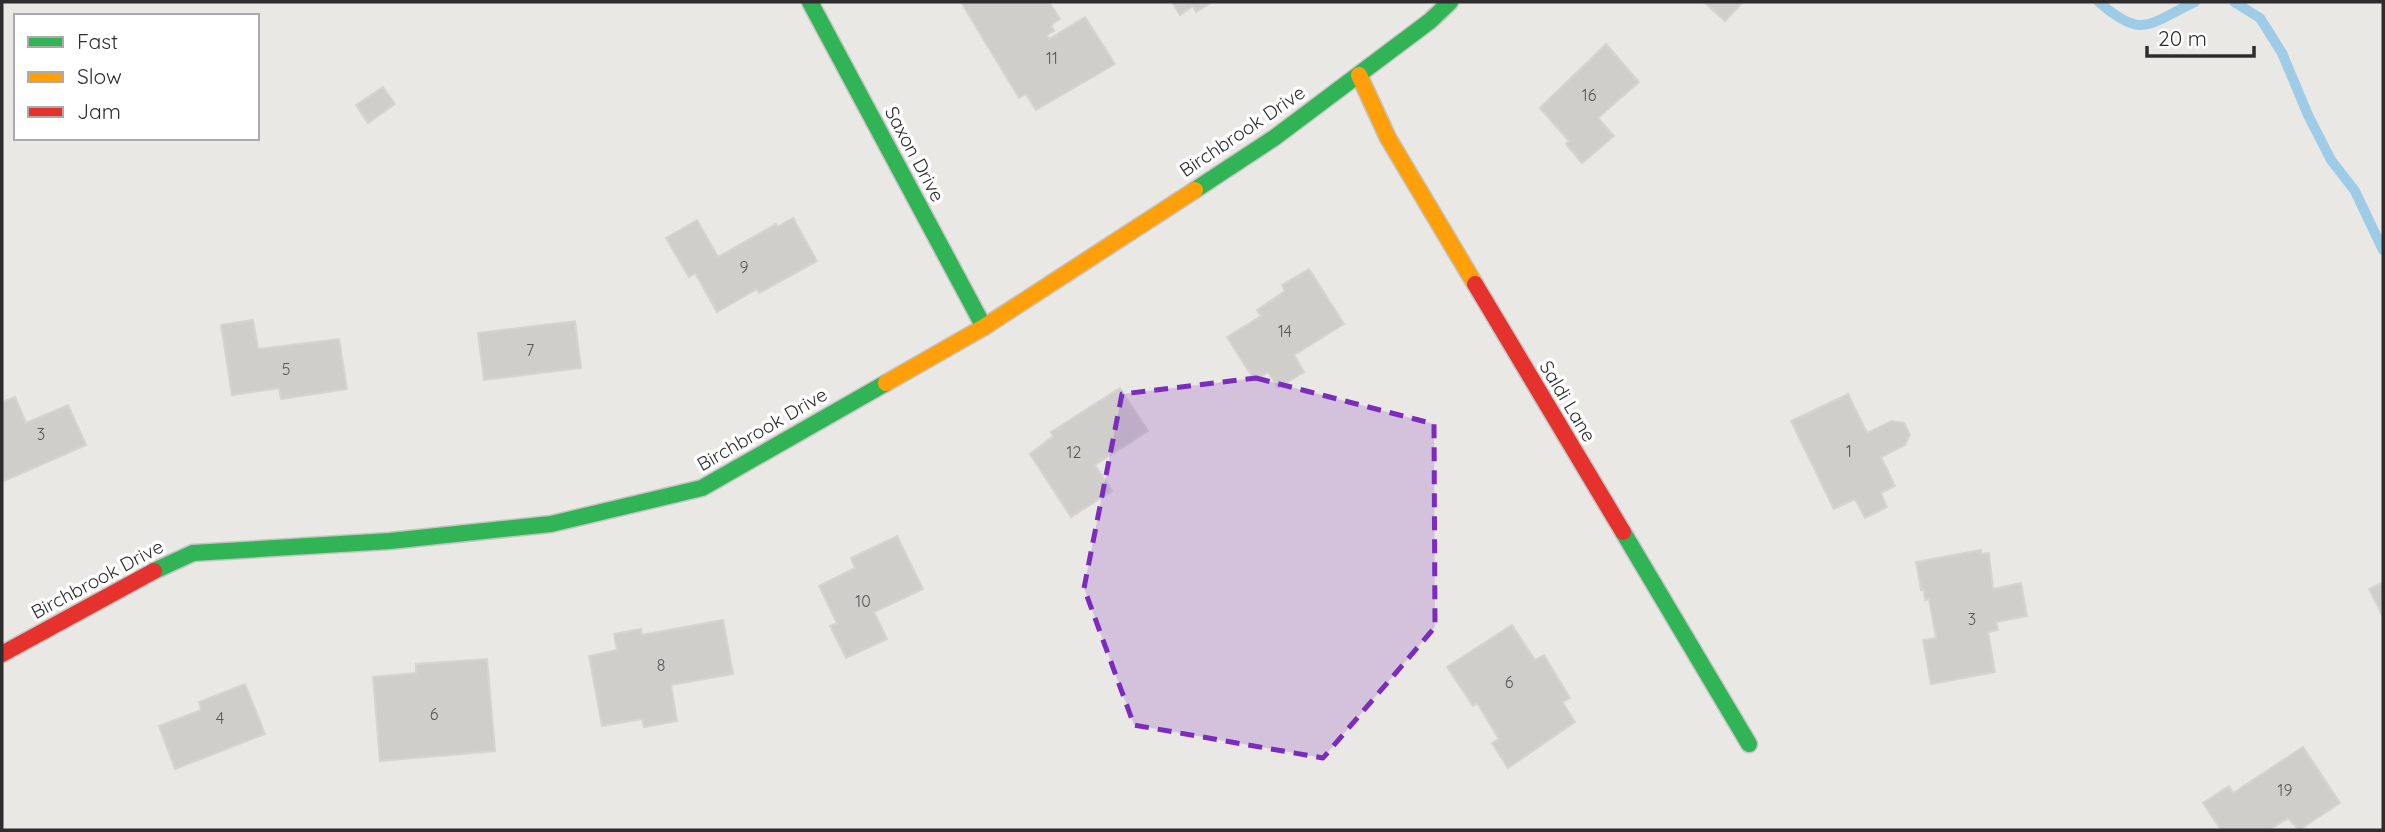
<svg xmlns="http://www.w3.org/2000/svg" width="2385" height="832" font-family="Quicksand,sans-serif">
	<rect width="100%" height="100%" fill="#eae8e4"/>
	<g fill="none" stroke-linecap="round" stroke-linejoin="round">
		<g stroke="#9ecbe5" stroke-width="10">
			<path d="M2099 2C2143 41 2149 23 2195 2"/>
			<path d="M2234 2 2260 18 2282 53 2308 115 2331 160 2355 191 2383 250"/>
		</g>
	</g>
	<g fill="#cfceca" stroke="#d5d4d0" stroke-width="2">
		<path d="M961 2H1049L1060 19 1051 25 1054 31 1047 35 1049 39 1085 17 1115 64 1036 110 1026 94 1019 98Z"/>
		<path d="M1172 2H1212L1196 12 1193 6 1180 15Z"/>
		<path d="M1704 2H1743L1725 21Z"/>
		<path d="M1606 44 1639 82 1598 118 1614 136 1582 163 1566 144 1569 141 1540 108Z"/>
		<path d="M383 87 395 104 368 123 356 105Z"/>
		<path d="M793 218 817 261 759 293 757 289 717 312 695 273 689 277 666 238 697 220 718 257 776 224 777 227Z"/>
		<path d="M1309 269 1344 324 1294 355 1304 372 1278 388 1268 372 1255 381 1227 337 1261 316 1257 310 1285 291 1282 285Z"/>
		<path d="M253 320 258 349 339 339 347 389 281 399 279 388 232 395 221 325Z"/>
		<path d="M575 321 581 368 484 380 478 333Z"/>
		<path d="M1120 388 1148 431 1095 465 1112 491 1071 517 1030 454 1053 436 1051 432Z"/>
		<path d="M1848 394 1867 433 1892 421 1904 423 1910 435 1905 445 1881 457 1895 486 1881 493 1887 507 1865 518 1855 499 1834 509 1791 421Z"/>
		<path d="M15 397 26 423 68 405 86 445 2 482V402Z"/>
		<path d="M897 536 923 589 874 612 887 639 846 658 830 626 837 623 819 586 855 568 851 558Z"/>
		<path d="M1981 550V554L1989 553 1993 589 2021 583 2027 616 1996 622 1998 630 1988 632 1995 672 1931 684 1923 640 1936 638 1929 599 1925 600 1924 590H1921L1916 562Z"/>
		<path d="M2383 582V617L2369 589Z"/>
		<path d="M723 620 733 674 671 685 677 721 644 727 642 719 602 726 589 656 617 650 614 634 641 629 642 635Z"/>
		<path d="M1512 625 1535 660 1544 655 1570 698 1562 702 1575 722 1508 768 1492 743 1499 739 1477 703 1473 706 1447 667Z"/>
		<path d="M487 659 495 751 380 761 373 677 416 673V664Z"/>
		<path d="M245 684 265 734 175 769 159 726 201 710 199 702Z"/>
		<path d="M2303 747 2340 803 2299 830 2288 818 2269 830H2221L2203 803 2229 786 2233 793Z"/>
	</g>
	<g fill="none" stroke-linecap="round" stroke-linejoin="round">
		<defs>
			<g id="fast">
				<path d="M810 2 984 327"/>
				<path d="M1195 190 1274 138 1430 21 1450 2"/>
				<path d="M1623 532 1749 744"/>
				<path d="M154 571 193 553 390 541 551 524 702 488 886 383"/>
			</g>
			<g id="slow">
				<path d="M1359 75 1388 138 1475 284"/>
				<path d="M886 383 984 327 1195 190"/>
			</g>
			<g id="jam">
				<path d="M1475 284 1623 532"/>
				<path d="M2 654 154 571"/>
			</g>
		</defs>
		<use href="#fast" stroke="#c4c4c3" stroke-width="19"/>
		<use href="#slow" stroke="#c4c4c3" stroke-width="19"/>
		<use href="#jam" stroke="#c4c4c3" stroke-width="19"/>
		<use href="#fast" stroke="#30b455" stroke-width="16"/>
		<use href="#slow" stroke="#ff9f0a" stroke-width="16"/>
		<use href="#jam" stroke="#e5322d" stroke-width="16"/>
	</g>
	<path fill="#7b2cbf" fill-opacity="0.2" stroke="#7b2cbf" stroke-width="5" stroke-dasharray="14 9" stroke-linejoin="round" d="M1256 378 1434 424 1435 627 1323 758 1134 725 1084 588 1122 394Z"/>
	<g text-anchor="middle" dominant-baseline="central" stroke-width="7" stroke-linejoin="round" paint-order="stroke">
		<g font-size="16" fill="#575756">
			<text x="1052" y="58">11</text>
			<text x="1589" y="95">16</text>
			<text x="744" y="267">9</text>
			<text x="1285" y="331">14</text>
			<text x="530" y="350">7</text>
			<text x="286" y="369">5</text>
			<text x="41" y="434">3</text>
			<text x="1849" y="451">1</text>
			<text x="1074" y="452">12</text>
			<text x="863" y="601">10</text>
			<text x="1972" y="619">3</text>
			<text x="661" y="665">8</text>
			<text x="1509" y="682">6</text>
			<text x="434" y="714">6</text>
			<text x="220" y="718">4</text>
			<text x="2285" y="790">19</text>
		</g>
		<g font-size="19" fill="#2d2d2d" stroke="#fff">
			<text transform="translate(1242 131) rotate(-34)">Birchbrook Drive</text>
			<text transform="translate(915 154) rotate(62)">Saxon Drive</text>
			<text transform="translate(1568 401) rotate(59)">Saldi Lane</text>
			<text transform="translate(762 429) rotate(-30)">Birchbrook Drive</text>
			<text transform="translate(97 579) rotate(-28)">Birchbrook Drive</text>
		</g>
	</g>
	<rect width="2385" height="832" fill="none" stroke="#2d2d2d" stroke-width="7"/>
	<rect x="14" y="14" width="245" height="126" fill="#ffffff" stroke="#ababab" stroke-width="2"/>
	<rect x="28" y="37" width="35" height="10" fill="#30b455" stroke="#ababab" stroke-width="2"/>
	<text x="77" y="49" font-size="21" fill="#2d2d2d">Fast</text>
	<rect x="28" y="72" width="35" height="10" fill="#ff9f0a" stroke="#ababab" stroke-width="2"/>
	<text x="77" y="84" font-size="21" fill="#2d2d2d">Slow</text>
	<rect x="28" y="107" width="35" height="10" fill="#e5322d" stroke="#ababab" stroke-width="2"/>
	<text x="77" y="119" font-size="21" fill="#2d2d2d">Jam</text>
	<path d="M2147 46v10h107v-10" fill="none" stroke="#2d2d2d" stroke-width="3.5"/>
	<text x="2158" y="46" font-size="21" fill="#2d2d2d" stroke="#ffffff" stroke-width="5" paint-order="stroke">20 m</text>
</svg>
